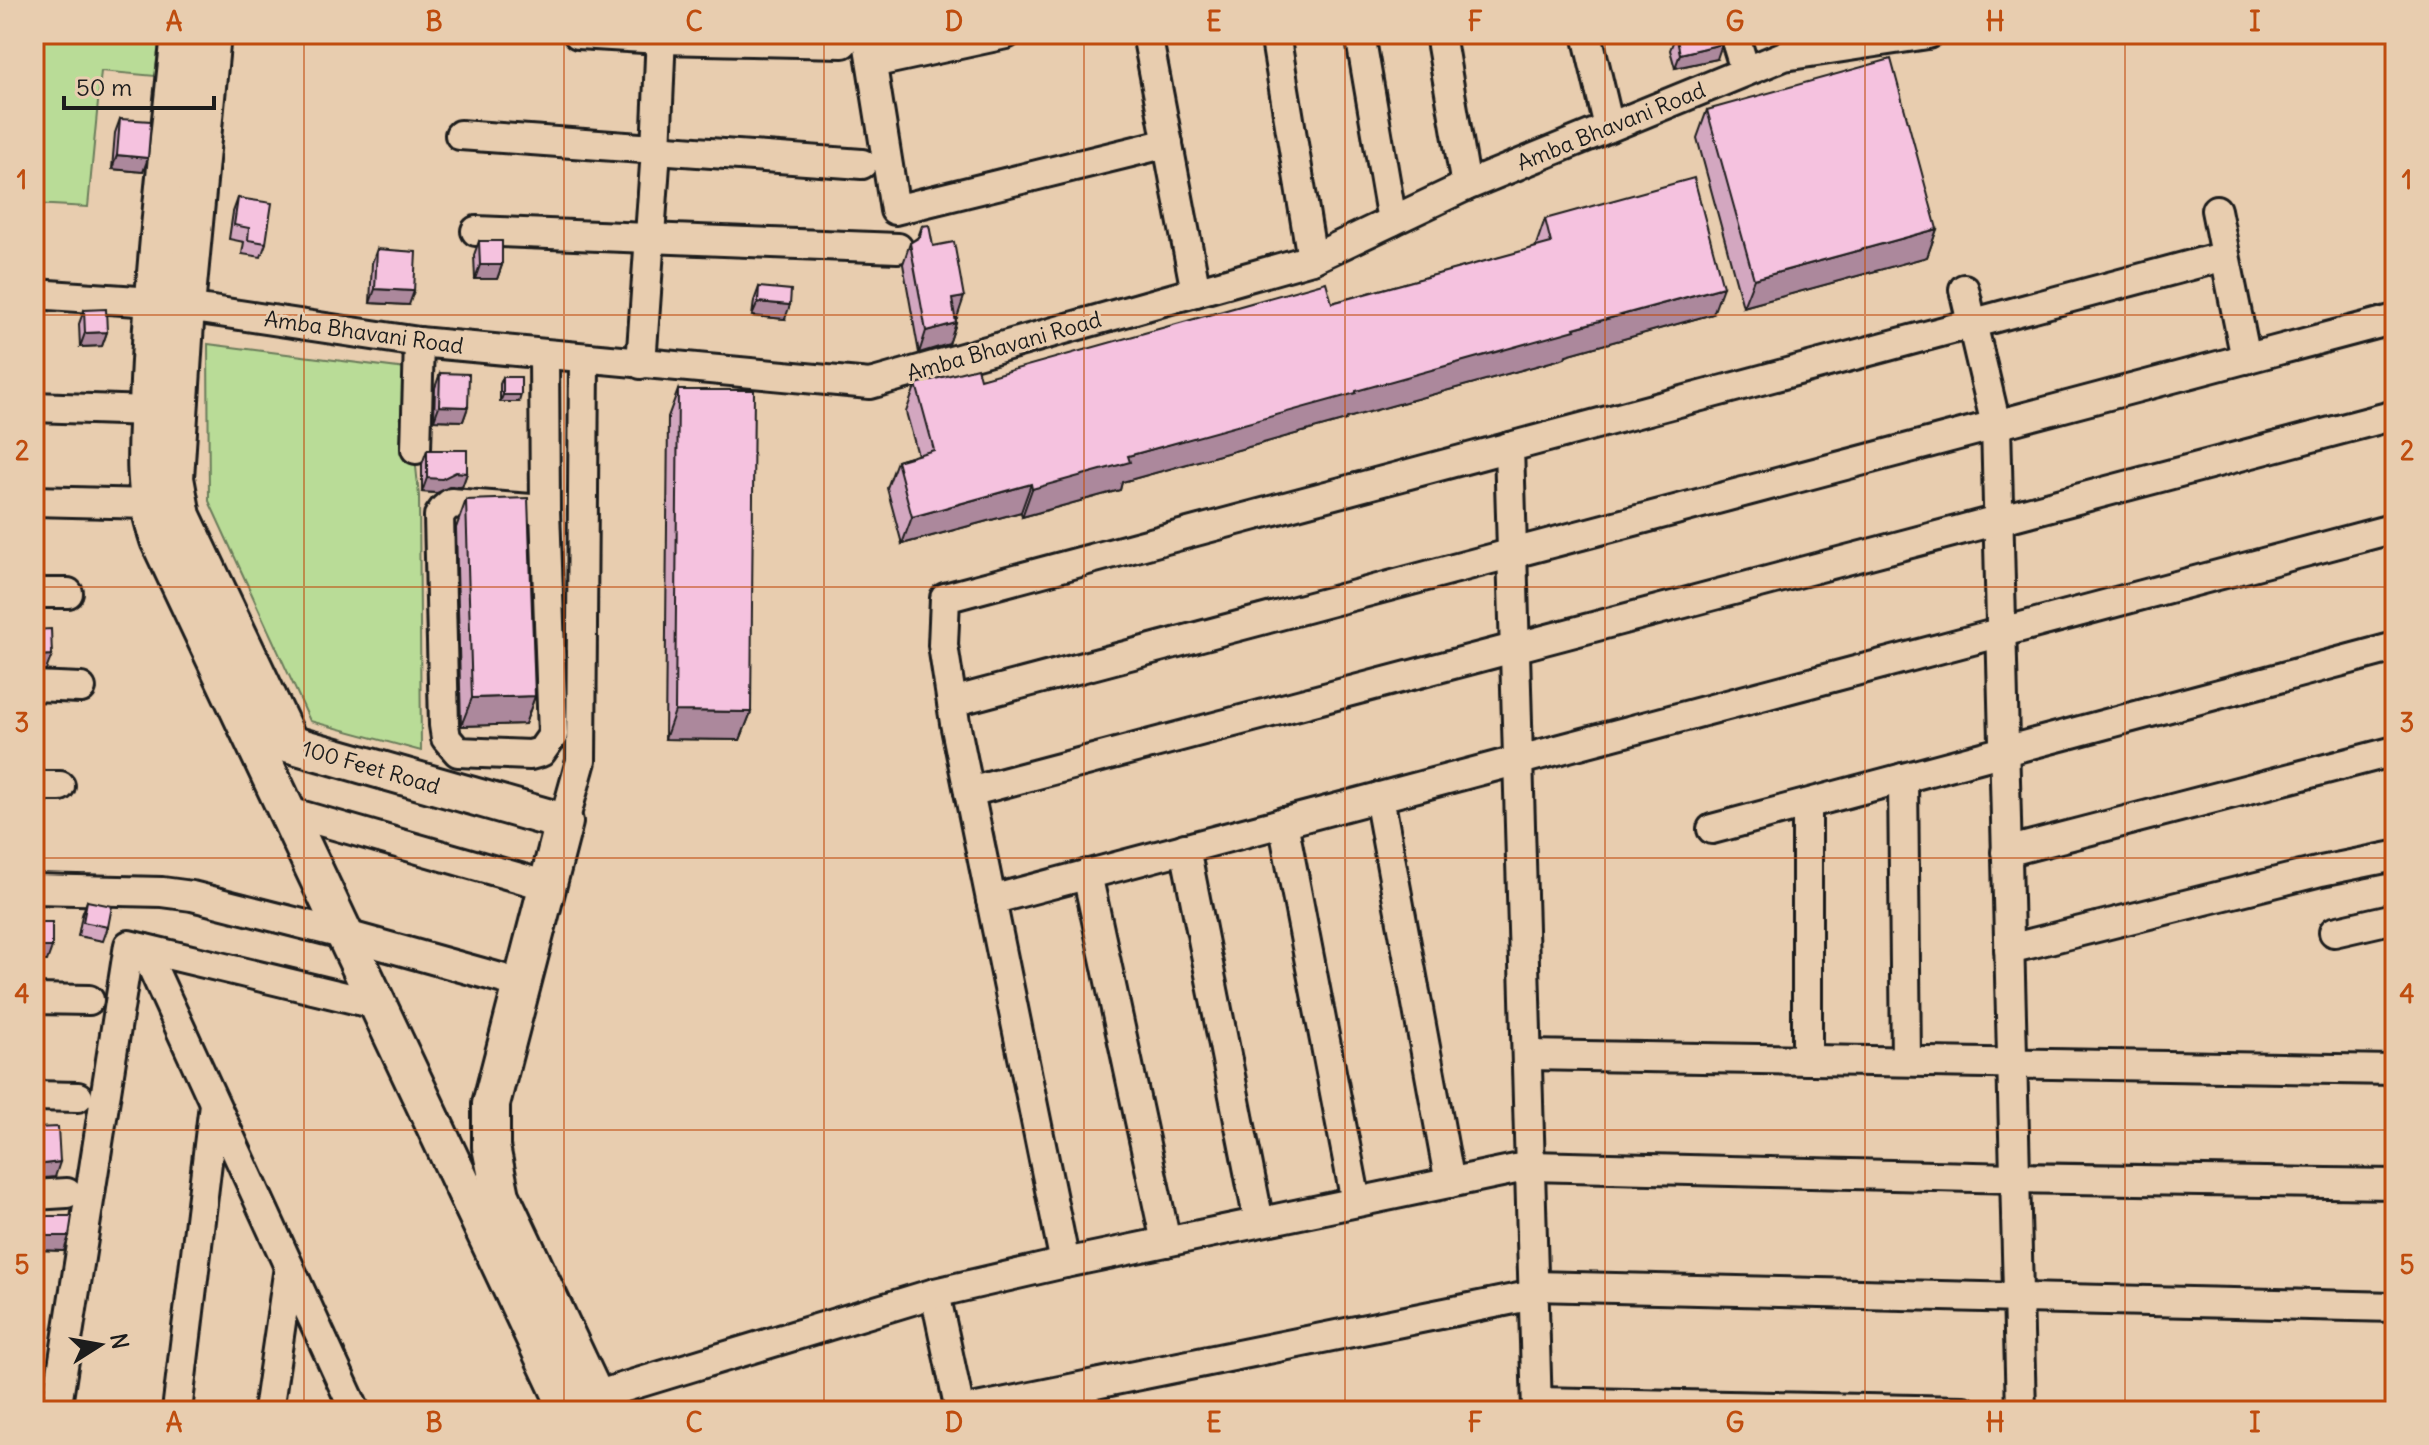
<svg xmlns="http://www.w3.org/2000/svg" width="2429" height="1445" font-family="Delius,sans-serif">
	<rect width="100%" height="100%" fill="#e8cdaf"/>
	<filter id="ink" filterUnits="userSpaceOnUse"><feTurbulence type="fractalNoise" baseFrequency=".0125" numOctaves="2"/><feDisplacementMap in="SourceGraphic" scale="16" xChannelSelector="R" yChannelSelector="G"/><feConvolveMatrix kernelMatrix="1 2 1 2 8 2 1 2 1" color-interpolation-filters="sRGB"/></filter>
	<g filter="url(#ink)">
		<g fill="#b9dc97" stroke="#6a7c5a" stroke-width="2">
			<path d="M34 34H160L155 76 101 71 88 207 34 204Z"/>
			<path d="M208 344 406 369 419 496 421 751 310 721 209 501Z"/>
		</g>
		<g fill="none" stroke-linecap="round" stroke-linejoin="round">
			<defs>
				<g id="minor">
					<path d="M578 34 660 39 843 43"/>
					<path d="M867 34 895 210 1168 143"/>
					<path d="M1147 34 1196 292"/>
					<path d="M1275 34 1312 259"/>
					<path d="M1360 34 1392 221"/>
					<path d="M1440 34 1466 186"/>
					<path d="M1587 34 1609 127"/>
					<path d="M1734 34 1745 70"/>
					<path d="M872 63 1006 34"/>
					<path d="M460 135 862 164"/>
					<path d="M2216 210 2246 359"/>
					<path d="M476 231 898 248"/>
					<path d="M1964 289 1996 425 2021 1411"/>
					<path d="M34 294 153 302 419 342 870 384 1312 259 1466 186 1784 56 1928 34"/>
					<path d="M544 355 545 510 553 735 541 752 530 755 458 752 446 738 444 725 439 516 444 509 451 503 545 510"/>
					<path d="M641 364 656 150 661 34"/>
					<path d="M34 407 148 411"/>
					<path d="M1509 447 1537 1411"/>
					<path d="M416 449 419 342"/>
					<path d="M34 501 149 504"/>
					<path d="M34 593H68"/>
					<path d="M34 686 81 688"/>
					<path d="M952 702 2395 319"/>
					<path d="M1903 778 1906 1061"/>
					<path d="M34 786H60"/>
					<path d="M969 792 2395 415"/>
					<path d="M1379 797 1450 1183"/>
					<path d="M289 812 548 886"/>
					<path d="M564 822 581 761 584 359"/>
					<path d="M1283 822 1356 1202"/>
					<path d="M1712 829 2395 647"/>
					<path d="M1185 848 1259 1222"/>
					<path d="M2006 852 2395 751"/>
					<path d="M1087 874 1166 1242"/>
					<path d="M34 889 162 892 192 896 346 935 522 984"/>
					<path d="M991 900 2395 528"/>
					<path d="M2334 932 2395 918"/>
					<path d="M144 949 355 1411"/>
					<path d="M2009 949 2321 871 2395 856"/>
					<path d="M34 999 89 1000"/>
					<path d="M1527 1055 2395 1070"/>
					<path d="M1807 1060V804"/>
					<path d="M34 1096 78 1097"/>
					<path d="M34 1195 67 1193"/>
					<path d="M1065 1263 955 723 943 645 945 598 2225 256"/>
					<path d="M1534 1286 2395 1307"/>
					<path d="M935 1293 960 1411"/>
					<path d="M595 1396 935 1293 1065 1263 1530 1166 2015 1178 2395 1184"/>
					<path d="M1537 1402 1964 1411"/>
					<path d="M56 1411 129 945 379 1005"/>
					<path d="M177 1411 214 1104"/>
					<path d="M268 1411 289 1267"/>
					<path d="M962 1411 1534 1295"/>
				</g>
				<g id="major">
					<path d="M180 34C168 150 154 266 149 382 147 439 140 484 159 540L569 1411"/>
					<path d="M212 34 186 307 175 478 182 516 290 744 564 822 491 1104V1147L501 1196 602 1411"/>
				</g>
			</defs>
			<use href="#minor" stroke="#1c1c1c" stroke-width="34"/>
			<use href="#major" stroke="#1c1c1c" stroke-width="42"/>
			<use href="#minor" stroke="#e8cdaf" stroke-width="28"/>
			<use href="#major" stroke="#e8cdaf" stroke-width="36"/>
		</g>
		<g fill="#d3a7c0" stroke="#1c1c1c" stroke-width="2">
			<path d="M1676 35 1717 59 1675 68 1670 50Z"/>
			<path d="M1707 110 1937 229 1927 257 1743 307 1697 138Z"/>
			<path d="M120 119 148 158 143 172 112 169 115 133Z"/>
			<path d="M238 198 266 243 261 257 242 254 244 242 229 239 233 212Z"/>
			<path d="M1545 219 1713 314 1566 355 1565 358 1347 418 1346 420 1122 482 1120 490 1022 517 1021 512 902 544 887 488 897 461 918 455 906 412 916 384 980 379 1332 303 1535 248Z"/>
			<path d="M922 226 933 246 957 318 956 319V323L949 344 919 353 903 264 910 243 918 237Z"/>
			<path d="M479 241 502 265 497 279H475L474 255Z"/>
			<path d="M377 249 409 305 370 303 372 263Z"/>
			<path d="M759 287 785 319 752 316 754 301Z"/>
			<path d="M84 310 107 332 102 346 80 347 79 324Z"/>
			<path d="M440 373 468 407 463 421 434 420 435 388Z"/>
			<path d="M503 377 519 402H500V384Z"/>
			<path d="M678 390 751 712 740 740 665 739 668 417Z"/>
			<path d="M427 450 467 473 462 487 451 486 437 493 422 492V464Z"/>
			<path d="M466 500 535 696 525 724 461 726 456 528Z"/>
			<path d="M87 901 108 927 103 941 78 936 82 915Z"/>
			<path d="M46 1216 64 1251 40 1250V1230Z"/>
		</g>
		<g fill="#ac889c" stroke="#1c1c1c" stroke-width="2">
			<path d="M1722 44 1717 59 1675 68 1680 54Z"/>
			<path d="M117 155 148 158 143 172 112 169Z"/>
			<path d="M1937 229 1927 257 1743 307 1754 279Z"/>
			<path d="M480 265H502L497 279H475Z"/>
			<path d="M1723 287 1713 314 1566 355 1565 358 1347 418 1346 420 1122 482 1120 490 1022 517 1032 489 1128 456 1574 328Z"/>
			<path d="M375 289 414 291 409 305 370 303Z"/>
			<path d="M964 297 957 318 944 321 952 299Z"/>
			<path d="M758 302 790 305 785 319 752 316Z"/>
			<path d="M956 323 949 344 919 353 926 331Z"/>
			<path d="M107 332 102 346 80 347 85 333Z"/>
			<path d="M503 395H521L519 402H500Z"/>
			<path d="M439 406 468 407 463 421 434 420Z"/>
			<path d="M456 472 467 473 462 487 451 486 437 493 422 492 427 478Z"/>
			<path d="M1031 484 1021 512 902 544 912 517Z"/>
			<path d="M52 655 46 670H34V656Z"/>
			<path d="M535 696 525 724 461 726 472 698Z"/>
			<path d="M675 711 751 712 740 740 665 739Z"/>
			<path d="M35 947H52L47 961H34Z"/>
			<path d="M60 1162 55 1177 34 1179V1165Z"/>
			<path d="M46 1236H69L64 1251 40 1250Z"/>
		</g>
		<g fill="#f5c2df" stroke="#1c1c1c" stroke-width="2">
			<path d="M1682 34H1719L1722 44 1680 54 1676 35Z"/>
			<path d="M1891 59 1937 229 1754 279 1707 110Z"/>
			<path d="M120 119 151 121 148 158 117 155Z"/>
			<path d="M1694 178 1723 287 1574 328 1575 330 1356 391V393L1128 456 1130 462 1032 489 1031 484 912 517 897 461 934 450 916 384 977 368 980 379 1326 282 1332 303 1551 243 1545 219Z"/>
			<path d="M238 198 272 203 266 243 248 240 249 228 234 225Z"/>
			<path d="M929 225 933 246 954 242 964 297 952 299 956 323 926 331 910 243 920 237 922 226Z"/>
			<path d="M479 241H502V265H480Z"/>
			<path d="M377 249 416 252 414 291 375 289Z"/>
			<path d="M759 287 791 290 790 305 758 302Z"/>
			<path d="M106 309 107 332 85 333 84 310Z"/>
			<path d="M440 373 469 374 468 407 439 406Z"/>
			<rect x="503" y="377" width="18" height="18"/>
			<path d="M678 390H754L751 712 675 711Z"/>
			<path d="M427 450H467V473L456 472 442 479 427 478Z"/>
			<path d="M528 498 535 696 472 698 466 500Z"/>
			<path d="M51 629 52 655 34 656V630Z"/>
			<path d="M87 901 112 906 108 927 83 922Z"/>
			<rect x="35" y="922" width="17" height="25"/>
			<path d="M58 1127 60 1162 34 1165V1128Z"/>
			<path d="M46 1216H72L69 1236H46Z"/>
		</g>
	</g>
	<path fill="none" stroke="#bf4d0f" stroke-width="2" stroke-opacity="0.55" d="M304 34V1411M564 34V1411M824 34V1411M1084 34V1411M1345 34V1411M1605 34V1411M1865 34V1411M2125 34V1411M34 315H2395M34 587H2395M34 858H2395M34 1130H2395"/>
	<g text-anchor="middle" dominant-baseline="central" stroke-width="6" stroke-linejoin="round" paint-order="stroke">
		<g font-size="22" fill="#1c1c1c" stroke="#e8cdaf">
			<text transform="translate(1611 126) rotate(-22)">Amba Bhavani Road</text>
			<text transform="translate(364 332) rotate(8)">Amba Bhavani Road</text>
			<text transform="translate(1004 346) rotate(-16)">Amba Bhavani Road</text>
			<text transform="translate(371 767) rotate(16)">100 Feet Road</text>
		</g>
	</g>
	<rect width="2429" height="1445" fill="none" stroke="#e8cdaf" stroke-width="88"/>
	<g transform="translate(100 1345) rotate(79)" stroke="#e8cdaf" stroke-width="6" paint-order="stroke">
	<path d="M0-6L14 30L0 20L-14 30Z" fill="#1c1c1c"/>
	<text y="-12" font-size="22" font-weight="bold" text-anchor="middle" fill="#1c1c1c">N</text>
	</g>
	<path d="M64 96v12h150v-12" fill="none" stroke="#1c1c1c" stroke-width="4"/>
	<text x="76" y="96" font-size="24" fill="#1c1c1c" stroke="#e8cdaf" stroke-width="6" paint-order="stroke">50 m</text>
	<rect x="44" y="44" width="2341" height="1357" fill="none" stroke="#bf4d0f" stroke-width="3"/>
	<g font-size="26" text-anchor="middle" font-weight="bold" fill="#bf4d0f">
		<text x="174" y="31">A</text>
		<text x="434" y="31">B</text>
		<text x="694" y="31">C</text>
		<text x="954" y="31">D</text>
		<text x="1214" y="31">E</text>
		<text x="1475" y="31">F</text>
		<text x="1735" y="31">G</text>
		<text x="1995" y="31">H</text>
		<text x="2255" y="31">I</text>
		<text x="22" y="189">1</text>
		<text x="2407" y="189">1</text>
		<text x="22" y="460">2</text>
		<text x="2407" y="460">2</text>
		<text x="22" y="732">3</text>
		<text x="2407" y="732">3</text>
		<text x="22" y="1003">4</text>
		<text x="2407" y="1003">4</text>
		<text x="22" y="1274">5</text>
		<text x="2407" y="1274">5</text>
		<text x="174" y="1432">A</text>
		<text x="434" y="1432">B</text>
		<text x="694" y="1432">C</text>
		<text x="954" y="1432">D</text>
		<text x="1214" y="1432">E</text>
		<text x="1475" y="1432">F</text>
		<text x="1735" y="1432">G</text>
		<text x="1995" y="1432">H</text>
		<text x="2255" y="1432">I</text>
	</g>
</svg>
